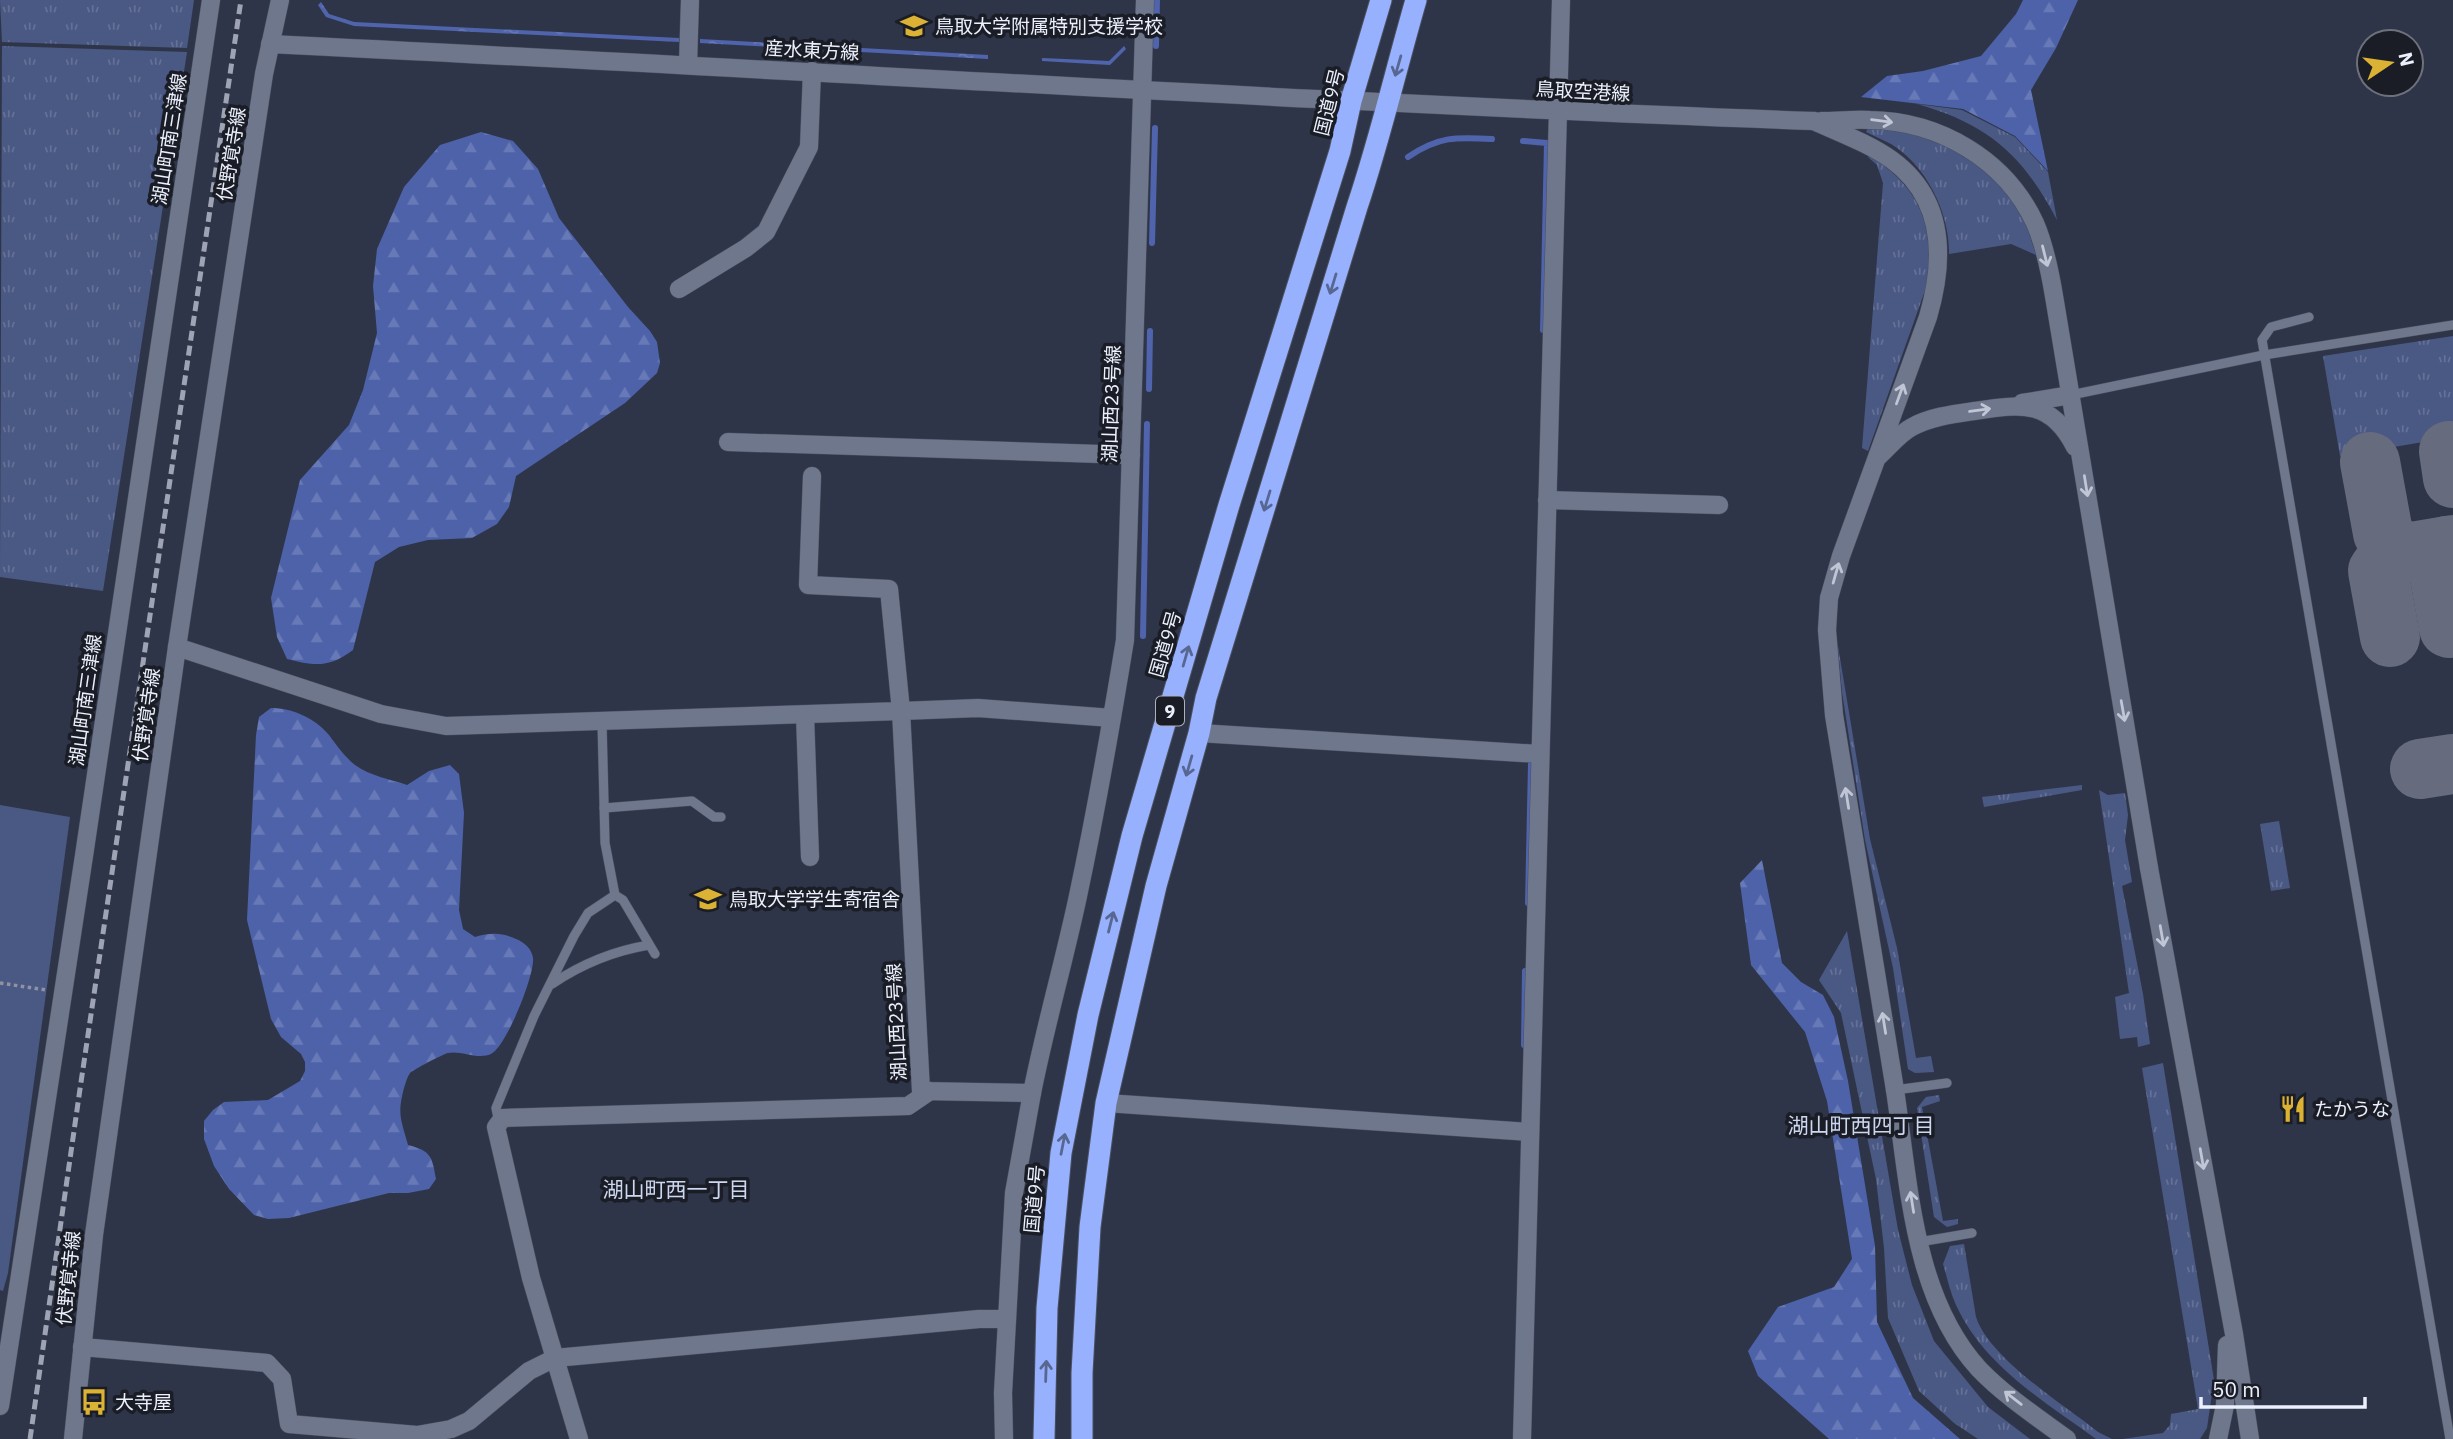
<svg xmlns="http://www.w3.org/2000/svg" width="2453" height="1439" font-family="'IBM Plex Sans','Noto Sans JP',sans-serif">
	<defs>
		<pattern id="grass-tufts" width="24" height="20" patternUnits="userSpaceOnUse" patternTransform="scale(1.75)"><rect width="24" height="20" fill="#4a5884"/><path d="M3 7l-1-3M5 7V3M7 7l1-3M15 17l-1-3M17 17v-4M19 17l1-3" fill="none" stroke="#647096"/></pattern>
		<pattern id="forest-firs" width="22" height="20" patternUnits="userSpaceOnUse" patternTransform="scale(1.75)"><rect width="22" height="20" fill="#4d62a9"/><path d="M5 1l3.5 6h-7zM16 11l3.5 6h-7z" fill="#6779b6"/></pattern>
		<pattern id="water-ripples" width="26" height="14" patternUnits="userSpaceOnUse" patternTransform="scale(1.75)"><rect width="26" height="14" fill="#4f64ac"/><path d="M2 4q2-2 4 0t4 0M15 11q2-2 4 0t4 0" fill="none" stroke="#687ab8"/></pattern>
	</defs>
	<rect width="100%" height="100%" fill="#2f3548"/>
	<g fill="url(#grass-tufts)">
		<path d="M0 0H194L187 48 2 42Z"/>
		<path d="M2 46 187 52 103 591 0 577Z"/>
		<path d="M1917 104 1962 110 2015 137 2048 172 2057 220C2023 155 1988 124 1917 104Z"/>
		<path d="M1868 128C1881 129 1894 129 1906 131 1947 139 1989 165 2013 200 2025 216 2030 236 2036 255L2011 244 1949 254C1950 214 1927 166 1891 144 1883 140 1874 136 1866 132Z"/>
		<path d="M1871 156C1921 190 1933 223 1928 282L1868 451 1862 448 1883 183 1877 165 1868 157Z"/>
		<path d="M2453 336V437L2340 456 2323 356Z"/>
		<path d="M1837 640 1870 839 1897 948 1916 1058 1931 1056 1934 1072 1915 1073 1908 1069 1893 968 1865 840 1842 692Z"/>
		<path d="M2082 785V790L1984 807 1982 797Z"/>
		<path d="M2099 790 2108 795 2125 793 2128 815 2125 840 2132 882 2122 886 2143 994 2150 1044 2138 1047 2137 1037 2120 1039 2115 997 2129 993Z"/>
		<path d="M2279 821 2290 888 2271 891 2260 824Z"/>
		<path d="M1847 931 1898 1230 1912 1285 1934 1341 1988 1407 2030 1439H1978L1954 1423 1919 1391 1888 1318 1884 1248 1876 1179 1841 1013 1819 980Z"/>
		<path d="M2163 1063 2214 1380 2207 1428 2200 1439H2123L2163 1433 2170 1425 2171 1414 2198 1409 2142 1068Z"/>
		<path d="M1939 1095 1940 1101 1922 1107 1943 1221 1958 1219V1224L1947 1227 1934 1217 1917 1108 1926 1097Z"/>
		<path d="M1964 1244 1976 1317C1990 1359 2063 1404 2098 1432L2112 1439H2096C2044 1401 1984 1366 1956 1305 1950 1292 1947 1277 1943 1264L1950 1246Z"/>
	</g>
	<g fill="url(#forest-firs)">
		<path d="M2023 0H2078L2056 48 2031 90 2048 171 2015 136 1963 109 1861 97 1887 76 1923 71 1981 56 2016 14Z"/>
		<path d="M481 132 513 141 538 169 559 218 628 307 650 331 657 342 660 363 657 373 625 403 516 476 509 507 497 524 472 538 428 540 399 547 375 562 353 650C329 668 315 666 287 659L277 637 271 598 300 480 349 425 363 390 377 333 373 286 377 249 404 187 440 145Z"/>
		<path d="M271 708C292 708 315 718 329 735 337 746 345 757 355 765 370 776 390 779 407 785L429 771 450 765 459 774 464 813 459 910 463 929 475 937C490 933 501 932 516 939 524 942 532 949 533 958 535 975 506 1047 491 1054 477 1060 461 1050 448 1053 443 1054 413 1070 410 1073 407 1077 406 1082 404 1088 397 1115 401 1119 408 1145 431 1151 432 1156 436 1179L429 1189 408 1193H389L289 1218 268 1219 254 1215 229 1189 214 1166 204 1139V1121L213 1110 224 1102 268 1100 300 1081 305 1071V1062L301 1054 281 1037 271 1019 247 920 256 735 259 717Z"/>
		<path d="M1762 860 1782 963 1801 982 1823 995 1834 1017 1848 1081 1875 1246 1877 1322 1913 1398 1960 1439H1829L1758 1376 1748 1351 1778 1307 1834 1287 1852 1259 1827 1101 1805 1032 1751 965 1740 883Z"/>
	</g>
	<path fill="#4a5884" d="M0 805 70 817 8 1273 3 1291 0 1290Z"/>
	<g fill="url(#water-ripples)">
		<path d="M321 2 329 14 354 22 679 38V42L354 26 326 17 318 5Z"/>
		<path d="M700 39 988 55V59L700 43Z"/>
		<path d="M1124 46 1126 49 1110 65 1042 61V58L1109 61Z"/>
	</g>
	<g fill="none" stroke-linecap="round" stroke-linejoin="round">
		<g stroke="#4f64ac" stroke-width="6">
			<path d="M1156 46 1157 0"/>
			<path d="M1523 141 1547 143 1543 330"/>
			<path d="M1408 157C1439 136 1456 137 1492 139"/>
			<path d="M1152 243 1155 128"/>
			<path d="M1149 389 1150 331"/>
			<path d="M1143 636 1147 424"/>
			<path d="M1528 903 1531 764"/>
			<path d="M1524 1045 1525 971"/>
		</g>
		<g stroke="#666c7e" stroke-width="60">
			<path d="M2449 451 2453 478"/>
			<path d="M2370 462 2383 533 2394 547 2405 553 2453 545"/>
			<path d="M2447 546 2437 561 2449 628"/>
			<path d="M2390 637 2378 571 2388 557 2405 553"/>
			<path d="M2420 769 2453 764"/>
		</g>
		<defs>
			<g id="lane">
				<path d="M2309 317 2271 327 2262 340 2450 1439"/>
				<path d="M2071 395 2264 355 2453 325"/>
				<path d="M602 722 605 843 615 895 623 900 655 954"/>
				<path d="M604 808 692 801 714 817H721"/>
				<path d="M552 984C583 963 613 951 649 945"/>
				<path d="M1895 1090 1947 1083"/>
				<path d="M499 1123 496 1108 534 1016 574 936 588 913 615 895"/>
				<path d="M1919 1242 1972 1233"/>
			</g>
			<g id="street">
				<path d="M688 64 690 0"/>
				<path d="M1814 121C1840 133 1868 143 1892 160 1945 199 1945 259 1928 317L1841 556 1829 598 1827 630 1834 715 1895 1090"/>
				<path d="M1821 121C1837 121 1854 119 1870 120 1939 121 2005 159 2035 223 2045 246 2050 272 2054 296L2149 868"/>
				<path d="M679 289 746 248 766 232 809 147 812 71"/>
				<path d="M2022 403 2071 395"/>
				<path d="M728 442 1131 455"/>
				<path d="M1879 456C1889 447 1900 433 1912 427 1930 417 1953 414 1974 411 2021 404 2051 399 2075 447"/>
				<path d="M1547 500 1719 505"/>
				<path d="M177 647 381 714 446 726 901 711 889 589 808 585 812 476"/>
				<path d="M805 715 810 857"/>
				<path d="M1112 718 978 708 901 711 921 1091 1032 1093C1045 1027 1064 962 1078 896 1096 811 1111 726 1125 640L1145 0"/>
				<path d="M1199 733 1539 754"/>
				<path d="M1106 1103 1530 1132"/>
				<path d="M82 1347 267 1363 282 1379 289 1424 417 1435 451 1429 469 1421 529 1371 555 1358 979 1319H1007"/>
				<path d="M579 1439 531 1278 496 1127 503 1118 908 1106 930 1091"/>
				<path d="M1004 1439 1003 1393 1014 1193 1032 1093"/>
				<path d="M1522 1439 1561 0"/>
			</g>
			<g id="secondary">
				<path d="M270 44C785 69 1299 102 1814 121"/>
				<path d="M2149 868 2234 1334 2250 1439"/>
				<path d="M1895 1090C1909 1183 1913 1297 1979 1369 2005 1396 2037 1417 2067 1439"/>
				<path d="M0 1406C74 938 140 468 211 0"/>
				<path d="M73 1439 94 1235 177 647 264 74 280 0"/>
				<path d="M2218 1439 2225 1405 2227 1345"/>
			</g>
			<g id="highway">
				<path d="M1044 1439 1047 1308 1061 1153 1088 1015 1132 836 1229 505 1340 151 1351 101 1381 0"/>
				<path d="M1082 1439V1373L1090 1227 1106 1103 1156 886 1199 733 1206 698 1357 207C1380 139 1396 69 1416 0"/>
			</g>
		</defs>
		<use href="#lane" stroke="#4a505f" stroke-width="10"/>
		<use href="#street" stroke="#4a505f" stroke-width="19"/>
		<use href="#secondary" stroke="#4a505f" stroke-width="19"/>
		<use href="#highway" stroke="#4a505f" stroke-width="23"/>
		<path stroke="#8e93a3" stroke-width="3.5" stroke-dasharray="3.5 3.5" stroke-linecap="butt" d="M0 983 46 990"/>
		<use href="#lane" stroke="#6f778d" stroke-width="9"/>
		<use href="#street" stroke="#6f778d" stroke-width="18"/>
		<use href="#secondary" stroke="#6f778d" stroke-width="18"/>
		<use href="#highway" stroke="#97b1ff" stroke-width="21"/>
		<path stroke="#9ea4b3" stroke-width="5" stroke-dasharray="10 5" stroke-linecap="butt" d="M30 1439 80 1089 241 0"/>
	</g>
	<defs><path id="oneway-shaft" d="M-6 0H5M1.5-3L5.5 0L1.5 3" fill="none" stroke-width="1.6" stroke-linecap="round" stroke-linejoin="round" transform="scale(1.75)"/></defs>
	<g stroke="#586792">
		<use href="#oneway-shaft" transform="translate(1398 66) rotate(106)"/>
		<use href="#oneway-shaft" transform="translate(1333 284) rotate(107)"/>
		<use href="#oneway-shaft" transform="translate(1267 501) rotate(107)"/>
		<use href="#oneway-shaft" transform="translate(1186 656) rotate(-74)"/>
		<use href="#oneway-shaft" transform="translate(1189 766) rotate(106)"/>
		<use href="#oneway-shaft" transform="translate(1111 922) rotate(-76)"/>
		<use href="#oneway-shaft" transform="translate(1063 1144) rotate(-79)"/>
		<use href="#oneway-shaft" transform="translate(1046 1371) rotate(-88)"/>
	</g>
	<g stroke="#c0c6d5">
		<use href="#oneway-shaft" transform="translate(1882 121) rotate(7)"/>
		<use href="#oneway-shaft" transform="translate(2045 256) rotate(76)"/>
		<use href="#oneway-shaft" transform="translate(1900 394) rotate(-70)"/>
		<use href="#oneway-shaft" transform="translate(1980 410) rotate(-8)"/>
		<use href="#oneway-shaft" transform="translate(2086 486) rotate(81)"/>
		<use href="#oneway-shaft" transform="translate(1836 573) rotate(-74)"/>
		<use href="#oneway-shaft" transform="translate(2123 711) rotate(80)"/>
		<use href="#oneway-shaft" transform="translate(1847 798) rotate(-99)"/>
		<use href="#oneway-shaft" transform="translate(2162 936) rotate(80)"/>
		<use href="#oneway-shaft" transform="translate(1884 1023) rotate(-99)"/>
		<use href="#oneway-shaft" transform="translate(2202 1159) rotate(80)"/>
		<use href="#oneway-shaft" transform="translate(1912 1202) rotate(-99)"/>
		<use href="#oneway-shaft" transform="translate(2013 1398) rotate(-142)"/>
	</g>
	<defs>
		<symbol id="school-bare" viewBox="-9 -9 18 18"><path d="M0-5L7-2L0 1L-7-2ZM-4 1L0 2.5L4 1V4Q0 6-4 4Z" fill="#dbb233" stroke="#1a1d26" stroke-width="2.5" paint-order="stroke"/></symbol>
		<symbol id="university-bare" viewBox="-9 -9 18 18"><path d="M0-5L7-2L0 1L-7-2ZM-4 1L0 2.5L4 1V4Q0 6-4 4Z" fill="#dbb233" stroke="#1a1d26" stroke-width="2.5" paint-order="stroke"/></symbol>
		<symbol id="restaurant-bare" viewBox="-9 -9 18 18"><path d="M-5-6h1v4h1v-4h1v4h1v-4h1v5L-1.5 .5V6h-2V.5L-5-1ZM5-6V6H3V1.5H1.5Q1.5-4 5-6Z" fill="#dbb233" stroke="#1a1d26" stroke-width="2.5" paint-order="stroke"/></symbol>
		<symbol id="bus-bare" viewBox="-9 -9 18 18"><path d="M-5-6H5V4H4V6H2V4H-2V6H-4V4H-5ZM-3.5-4V0h7V-4ZM-3.5 1.2v1.5H-2V1.2ZM2 1.2v1.5H3.5V1.2Z" fill="#dbb233" stroke="#1a1d26" stroke-width="2.5" paint-order="stroke"/></symbol>
	</defs>
	<g fill-rule="evenodd">
		<use href="#school-bare" x="895" y="7" width="38" height="38"/>
		<use href="#university-bare" x="689" y="880" width="38" height="38"/>
		<use href="#restaurant-bare" x="2274" y="1090" width="38" height="38"/>
		<use href="#bus-bare" x="75" y="1383" width="38" height="38"/>
	</g>
	<g text-anchor="middle" dominant-baseline="central" stroke-width="7" stroke-linejoin="round" paint-order="stroke">
		<rect fill="#1a1d26" stroke="#acb1bc" stroke-width="2" x="1156" y="696.5" width="28" height="29" rx="5"/>
		<g font-size="18" font-weight="bold" fill="#ebf0fc">
			<text x="1170" y="711">9</text>
		</g>
		<g font-size="19" fill="#ebf0fc" stroke="#1a1d26" text-anchor="start">
			<text x="935" y="26">鳥取大学附属特別支援学校</text>
			<text x="729" y="899">鳥取大学学生寄宿舎</text>
			<text x="2314" y="1109">たかうな</text>
			<text x="115" y="1402">大寺屋</text>
		</g>
		<g font-size="19" fill="#ebf0fc" stroke="#1a1d26">
			<text transform="translate(812 50) rotate(3)">産水東方線</text>
			<text transform="translate(1583 91) rotate(3)">鳥取空港線</text>
			<text transform="translate(1329 102) rotate(-76)">国道9号</text>
			<text transform="translate(169 139) rotate(-81)">湖山町南三津線</text>
			<text transform="translate(231 154) rotate(-81)">伏野覚寺線</text>
			<text transform="translate(1111 404) rotate(-88)">湖山西23号線</text>
			<text transform="translate(1165 644) rotate(-74)">国道9号</text>
			<text transform="translate(85 700) rotate(-82)">湖山町南三津線</text>
			<text transform="translate(146 715) rotate(-82)">伏野覚寺線</text>
			<text transform="translate(896 1022) rotate(-93)">湖山西23号線</text>
			<text transform="translate(1034 1199) rotate(-85)">国道9号</text>
			<text transform="translate(68 1278) rotate(-84)">伏野覚寺線</text>
		</g>
		<g font-size="21" fill="#ced7f0" stroke="#1a1d26">
			<text x="1861" y="1125">湖山町西四丁目</text>
			<text x="676" y="1189">湖山町西一丁目</text>
		</g>
	</g>
	<g transform="translate(2390 63) rotate(77)"><circle r="33" fill="#1a1d26" stroke="#6e717c" stroke-width="2"/>
	<path d="M0-5L12 26L0 18L-12 26Z" fill="#dbb233"/>
	<text y="-10" font-size="19" font-weight="bold" text-anchor="middle" fill="#ebf0fc">N</text>
	</g>
	<path d="M2201 1397v10h164v-10" fill="none" stroke="#ebf0fc" stroke-width="3.5"/>
	<text x="2212" y="1397" font-size="21" fill="#ebf0fc" stroke="#1a1d26" stroke-width="5" paint-order="stroke">50 m</text>
</svg>
